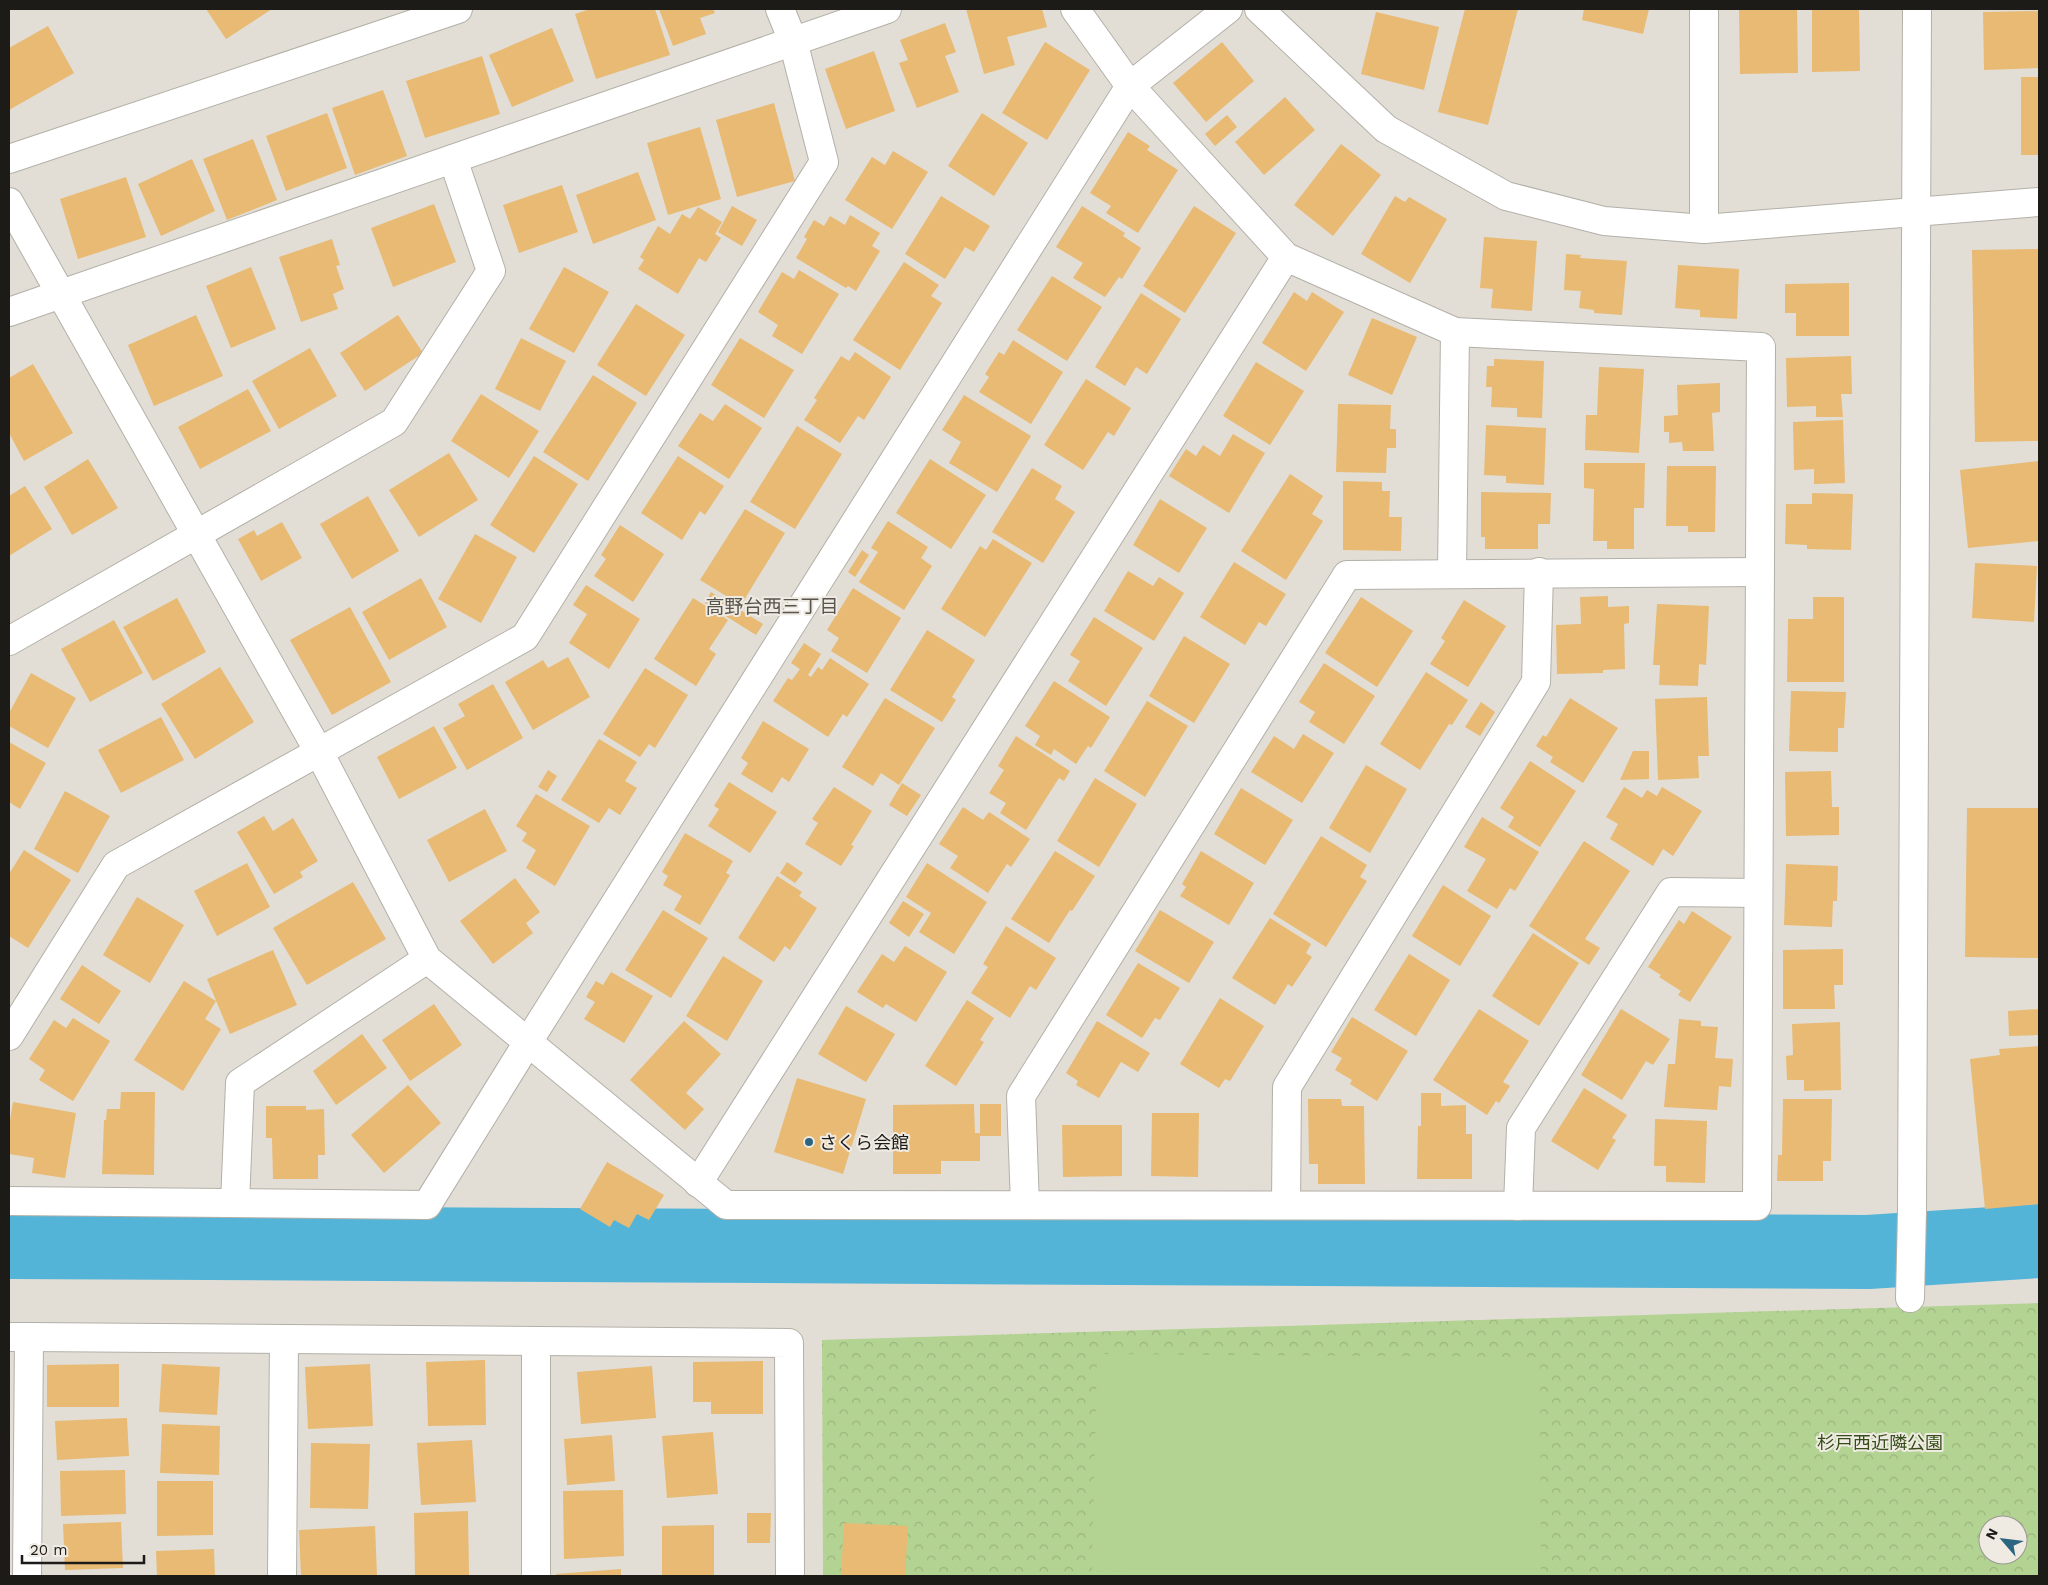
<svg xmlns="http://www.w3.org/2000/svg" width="2048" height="1585" font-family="'Work Sans','Noto Sans JP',sans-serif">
	<defs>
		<pattern id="park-crowns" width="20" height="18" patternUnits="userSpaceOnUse" patternTransform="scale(1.25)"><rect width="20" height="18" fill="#b3d392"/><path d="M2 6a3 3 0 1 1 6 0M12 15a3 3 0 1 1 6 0" fill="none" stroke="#9ab57d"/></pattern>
	</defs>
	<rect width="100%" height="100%" fill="#e2ded5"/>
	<path fill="url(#park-crowns)" fill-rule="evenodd" d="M2039 1303V1576H823L822 1340ZM1988 1525H2018V1555H1988Z"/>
	<path fill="#b3d392" d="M1097 1354 1540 1357 1541 1576H1381L1092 1571Z"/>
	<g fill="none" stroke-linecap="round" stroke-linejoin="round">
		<path stroke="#54b4d8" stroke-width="74" d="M9 1242 1868 1252 2039 1241"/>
	</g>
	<g fill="#e8ba73">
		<path d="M206 9H272L226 39Z"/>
		<path d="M590 9H655L670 55 596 79 575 14Z"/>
		<path d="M659 9H713L715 13 700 18 706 34 673 46Z"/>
		<path d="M966 9H1042L1047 27 1007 37 1015 65 984 74Z"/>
		<path d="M1465 9H1518L1488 125 1438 112Z"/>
		<path d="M1584 9H1649L1643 34 1582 20Z"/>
		<path d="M1739 9H1797L1798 73 1740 74Z"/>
		<path d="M1812 9H1859L1860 71 1812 72Z"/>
		<path d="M2039 11V68L1984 70 1983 12Z"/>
		<path d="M1376 12 1439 27 1424 90 1361 74Z"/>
		<path d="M945 23 956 52 945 56 959 92 917 108 899 63 908 60 900 40Z"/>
		<path d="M48 26 74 73 9 110V48Z"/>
		<path d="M552 28 574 81 512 107 489 55Z"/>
		<path d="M1045 42 1090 70 1047 140 1002 113Z"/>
		<path d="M1222 42 1254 81 1206 122 1173 83Z"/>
		<path d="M874 51 895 111 846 129 825 69Z"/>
		<path d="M482 56 500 114 425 138 406 81Z"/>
		<rect x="2021" y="77" width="18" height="78"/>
		<path d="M383 90 407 156 355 175 332 108Z"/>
		<path d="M1285 97 1315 130 1264 175 1235 142Z"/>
		<path d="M774 103 795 181 737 197 716 120Z"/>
		<path d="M327 113 347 168 286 191 266 136Z"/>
		<path d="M982 113 1028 143 994 196 948 166Z"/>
		<path d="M1227 115 1237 127 1215 146 1205 134Z"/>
		<path d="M700 127 721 199 668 215 647 143Z"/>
		<path d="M1128 132 1150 146 1147 150 1178 170 1138 233 1106 213 1111 206 1090 193Z"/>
		<path d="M253 139 277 200 227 220 203 159Z"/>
		<path d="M1341 144 1381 175 1333 236 1294 205Z"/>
		<path d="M893 151 928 172 892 229 845 200 872 157 885 165Z"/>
		<path d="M192 159 215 211 161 236 138 184Z"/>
		<path d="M638 172 656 220 593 244 576 195Z"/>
		<path d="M126 177 146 237 78 259 60 199Z"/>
		<path d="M562 185 578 232 519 253 503 205Z"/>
		<path d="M941 196 990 226 974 252 965 247 945 279 905 254Z"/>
		<path d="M1395 196 1405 202 1409 197 1447 219 1410 283 1361 254Z"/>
		<path d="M434 204 456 262 393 287 371 228Z"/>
		<path d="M732 206 757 220 742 246 718 232Z"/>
		<path d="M1082 206 1125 233 1123 236 1141 248 1122 279 1119 277 1105 297 1073 278 1083 263 1056 247Z"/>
		<path d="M1194 206 1236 233 1185 313 1143 286Z"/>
		<path d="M698 207 722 222 715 234 721 238 706 262 699 258 678 294 638 269 644 260 640 257 658 226 670 234 682 214 690 219Z"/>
		<path d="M850 215 880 233 872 246 880 251 856 291 848 286 846 288 796 258 807 239 804 237 814 220 824 226 830 216 845 225Z"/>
		<path d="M1484 237 1537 241 1532 311 1491 308 1493 289 1480 288Z"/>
		<path d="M332 239 340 265 336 266 344 289 333 294 338 309 301 322 279 257Z"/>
		<path d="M2039 249V441L1975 442 1972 250Z"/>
		<path d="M1566 254 1581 255 1580 258 1627 261 1622 315 1594 313V310L1579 308 1581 291 1564 290Z"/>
		<path d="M904 262 939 285 931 296 942 303 900 370 853 340Z"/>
		<path d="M1678 265 1739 269 1737 319 1700 317V310L1675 308Z"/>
		<path d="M251 267 276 329 231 348 206 286Z"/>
		<path d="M564 267 609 292 574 353 529 329Z"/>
		<path d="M799 270 839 294 802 354 772 336 778 325 758 312 782 272 794 279Z"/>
		<path d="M1052 276 1102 307 1067 361 1017 330Z"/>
		<path d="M1849 283V336H1796V313H1785V284Z"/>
		<path d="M1294 292 1307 301 1312 292 1344 312 1306 371 1262 343Z"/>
		<path d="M1141 293 1181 319 1147 374 1136 367 1125 386 1095 367Z"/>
		<path d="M636 304 685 335 646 396 597 365Z"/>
		<path d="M196 315 223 376 154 406 128 345Z"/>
		<path d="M398 315 423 353 365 391 340 353Z"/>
		<path d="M1372 318 1417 337 1392 395 1348 375Z"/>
		<path d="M521 338 566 361 540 411 495 389Z"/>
		<path d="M740 338 794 370 764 418 711 385Z"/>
		<path d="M1013 340 1063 372 1031 424 979 392 989 377 985 374 999 352 1004 355Z"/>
		<path d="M310 348 337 396 279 429 252 381Z"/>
		<path d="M855 352 891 377 864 420 858 416 840 443 804 420 817 400 814 398 841 356 849 361Z"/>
		<path d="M1851 356 1852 394H1841L1843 417H1816V406L1787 407 1786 358Z"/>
		<path d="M1494 359 1544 361 1542 418 1517 417V408L1491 407 1492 387H1486L1487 366H1494Z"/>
		<path d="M1256 362 1304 391 1270 445 1223 416Z"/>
		<path d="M33 364 73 433 24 461 9 433V378Z"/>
		<path d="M1599 367 1644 369 1639 453 1585 450 1586 415H1597Z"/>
		<path d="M593 375 637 403 588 481 543 452Z"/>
		<path d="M1086 379 1131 408 1114 436 1108 432 1083 470 1044 445Z"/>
		<path d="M1720 383V412L1712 413 1714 451H1683L1682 442 1669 443V432H1664V416L1678 415 1677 385Z"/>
		<path d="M248 389 271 431 200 469 178 427Z"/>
		<path d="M481 394 539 431 509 478 451 441Z"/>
		<path d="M964 395 1031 436 997 492 949 463 961 442 942 430Z"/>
		<path d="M725 404 762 428 729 479 678 446 700 413 713 421Z"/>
		<path d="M1338 404 1391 405 1390 429H1396V448H1387L1386 473 1336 472Z"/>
		<path d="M1843 420 1845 483 1814 484V469L1794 470 1793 422Z"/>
		<path d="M1486 425 1546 428 1544 485 1506 483V476L1484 475Z"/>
		<path d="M797 426 842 454 795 529 750 502Z"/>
		<path d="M1233 434 1265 453 1229 513 1169 476 1186 449 1196 456 1203 445 1220 456Z"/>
		<path d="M449 453 478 500 419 537 389 490Z"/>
		<path d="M534 456 578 484 534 553 490 525Z"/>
		<path d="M678 456 724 486 705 515 700 511 682 540 641 513Z"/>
		<path d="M88 459 118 508 72 535 44 487Z"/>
		<path d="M930 459 986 495 951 549 896 513Z"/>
		<path d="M2039 461V541L1968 548 1960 470Z"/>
		<path d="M1584 463H1645L1644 508H1634V549H1607V541H1593L1594 489 1584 488Z"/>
		<path d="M1667 466H1716L1715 532H1688V526H1666Z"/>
		<path d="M1032 468 1062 486 1055 499 1075 512 1043 563 992 532Z"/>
		<path d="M1290 474 1323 496 1312 514 1323 521 1286 580 1241 551Z"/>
		<path d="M1343 481 1382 482V491H1390L1389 517H1402L1401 551 1343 550Z"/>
		<path d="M25 486 52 529 9 556V496Z"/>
		<path d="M1481 492 1551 493 1550 524H1538V549H1485V537H1481Z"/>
		<path d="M1812 493 1853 494 1851 550 1807 549V545L1785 544 1786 504H1812Z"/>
		<path d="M368 496 399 551 352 579 320 524Z"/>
		<path d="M1160 499 1207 528 1179 573 1133 545Z"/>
		<path d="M745 509 785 533 741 605 700 580Z"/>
		<path d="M888 521 928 547 921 558 932 566 904 610 859 582 878 552 871 548Z"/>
		<path d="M282 522 302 558 261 581 238 539 254 530 257 536Z"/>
		<path d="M620 525 664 554 633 602 594 576 606 559 601 555Z"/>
		<path d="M475 534 517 557 481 623 438 599Z"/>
		<path d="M993 539 1032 563 985 637 941 609 980 546 986 550Z"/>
		<path d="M862 550 869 555 855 577 848 572Z"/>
		<path d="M1234 562 1286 594 1266 626 1259 622 1245 645 1200 617Z"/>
		<path d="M1975 563 2037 566 2034 622 1972 618Z"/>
		<path d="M1128 571 1153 586 1159 577 1184 593 1154 641 1104 611Z"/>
		<path d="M421 578 447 627 389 660 362 612Z"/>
		<path d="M586 585 640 619 609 669 569 643 587 614 573 605Z"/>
		<path d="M853 588 901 618 867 673 831 651 839 638 827 630Z"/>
		<path d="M711 592 763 624 756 635 705 603Z"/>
		<path d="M1608 596V607L1629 606V623L1624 624 1625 669 1603 670V673L1557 674 1556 625 1581 624 1580 597Z"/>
		<path d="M1361 597 1413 631 1377 687 1325 653Z"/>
		<path d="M1813 597H1844V682H1787L1788 619H1813Z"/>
		<path d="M177 598 206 652 153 681 123 627Z"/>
		<path d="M693 598 728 620 709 649 716 654 696 686 654 659Z"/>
		<path d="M1464 600 1506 626 1468 687 1430 664 1445 641 1441 638Z"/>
		<path d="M1657 604 1709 606 1706 665 1699 664 1698 686 1659 685 1660 665H1653Z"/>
		<path d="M350 607 391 682 332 715 290 640Z"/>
		<path d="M1094 617 1143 648 1106 706 1068 681 1080 661 1070 655Z"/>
		<path d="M114 620 143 673 90 702 61 649Z"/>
		<path d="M927 630 975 660 952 697 956 700 942 722 890 690Z"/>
		<path d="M1184 636 1230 664 1194 723 1149 696Z"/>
		<path d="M804 643 821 654 808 675 811 677 818 667 822 670 830 658 869 684 847 717 843 714 828 737 773 701 788 678 792 680 800 669 791 663Z"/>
		<path d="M568 657 590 697 533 730 505 682 543 660 548 668Z"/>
		<path d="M1324 663 1375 696 1344 744 1309 722 1315 712 1299 702Z"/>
		<path d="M220 667 254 722 195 759 161 704Z"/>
		<path d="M645 668 688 695 655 748 649 744 640 757 603 734Z"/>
		<path d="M1426 672 1468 700 1452 725 1449 724 1420 770 1380 744Z"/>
		<path d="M31 673 76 698 48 748 9 726V713Z"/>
		<path d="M1054 681 1110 717 1091 748 1088 746 1076 764 1054 749 1051 755 1035 745 1040 736 1025 726Z"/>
		<path d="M493 684 523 738 467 770 443 728 465 716 458 704Z"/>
		<path d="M1791 691 1846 692 1844 728H1838V752L1789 751Z"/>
		<path d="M1707 697 1709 756H1698L1699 778 1658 780 1655 699Z"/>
		<path d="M885 698 935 728 899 785 881 773 873 786 842 767Z"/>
		<path d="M1570 698 1618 728 1583 783 1550 762 1553 757 1536 746 1543 735 1546 737Z"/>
		<path d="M1147 701 1188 726 1145 797 1104 771Z"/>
		<path d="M1481 702 1495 712 1480 736 1465 727Z"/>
		<path d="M161 717 184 760 121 793 98 750Z"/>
		<path d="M763 721 809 749 789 782 782 777 772 793 741 774 748 763 741 758Z"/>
		<path d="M434 726 457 768 399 799 377 757Z"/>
		<path d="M1303 734 1334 753 1302 803 1251 772 1274 736 1294 749Z"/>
		<path d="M1016 736 1070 771 1064 781 1059 778 1026 830 1000 813 1006 803 989 793 1004 770 998 766Z"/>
		<path d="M599 739 637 762 625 781 637 788 620 815 609 808 599 823 561 800Z"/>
		<path d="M9 742 46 763 20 809 9 802Z"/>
		<path d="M1633 751H1649V779L1620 780Z"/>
		<path d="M1530 761 1576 791 1540 847 1508 827 1514 817 1500 808Z"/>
		<path d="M1366 765 1407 789 1370 853 1329 828Z"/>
		<path d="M548 770 557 776 547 792 538 787Z"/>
		<path d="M1831 771 1832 807H1839V835L1786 836 1785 772Z"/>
		<path d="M1095 778 1137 804 1099 867 1057 841Z"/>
		<path d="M729 782 777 812 750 853 708 826 719 809 714 806Z"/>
		<path d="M902 783 921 795 907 816 889 805Z"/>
		<path d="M834 787 872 811 851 845 854 846 841 866 805 844 818 823 812 819Z"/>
		<path d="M1624 787 1642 798 1647 790 1657 796 1662 787 1702 811 1673 856 1663 849 1653 866 1610 839 1618 824 1606 817Z"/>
		<path d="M1241 788 1293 820 1265 865 1214 834Z"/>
		<path d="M65 791 110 816 78 873 34 849Z"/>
		<path d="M536 794 590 826 555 886 526 868 536 850 522 841 527 833 516 826Z"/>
		<path d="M963 807 983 820 989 812 1030 839 1011 867 1007 864 988 893 950 868 958 856 939 844Z"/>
		<path d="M1967 808H2039V958L1965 957Z"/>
		<path d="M485 809 507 851 449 882 427 840Z"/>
		<path d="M264 816 273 831 293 818 318 861 300 872 303 877 274 894 237 832Z"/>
		<path d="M1482 817 1539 852 1515 891 1510 888 1497 909 1467 891 1486 859 1464 847Z"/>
		<path d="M685 833 733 861 726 873 730 875 700 925 674 910 682 896 663 885 668 876 662 872Z"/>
		<path d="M1321 836 1367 865 1360 877 1367 881 1326 947 1273 914Z"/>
		<path d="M1584 841 1630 871 1585 939 1600 948 1589 965 1529 926Z"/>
		<path d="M24 850 71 880 28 948 9 936V874Z"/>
		<path d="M1055 851 1095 876 1072 911 1070 910 1049 943 1011 919Z"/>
		<path d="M1201 851 1254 883 1229 925 1180 896 1186 887 1182 884Z"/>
		<path d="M787 862 803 873 795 883 780 873Z"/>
		<path d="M247 863 270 907 217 936 194 891Z"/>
		<path d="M927 863 987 902 954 954 919 932 931 913 906 897Z"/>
		<path d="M1786 864 1838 866 1837 901H1833L1832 927 1784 925Z"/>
		<path d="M777 876 802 892 799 896 817 908 790 950 785 946 774 962 738 938Z"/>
		<path d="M515 878 540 912 526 923 533 933 493 964 460 921Z"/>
		<path d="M353 882 386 939 307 985 273 928Z"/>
		<path d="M1443 885 1491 916 1460 966 1412 936Z"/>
		<path d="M137 897 184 925 150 983 103 955Z"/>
		<path d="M903 901 924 914 909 937 889 923Z"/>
		<path d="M663 910 708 938 671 998 625 970Z"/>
		<path d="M1160 910 1214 942 1189 983 1135 951Z"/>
		<path d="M1692 911 1732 937 1690 1002 1678 995 1681 991 1659 977 1661 975 1648 967 1679 920 1684 924Z"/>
		<path d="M1270 918 1311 944 1306 953 1312 957 1292 987 1288 984 1275 1005 1232 978Z"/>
		<path d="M1006 926 1056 958 1036 990 1030 986 1010 1018 971 993 988 967 983 964Z"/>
		<path d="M1533 933 1579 963 1539 1026 1492 996Z"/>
		<path d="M905 946 947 972 916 1022 886 1004 883 1008 857 992 882 954 894 962Z"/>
		<path d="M1843 949V985H1834L1835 1009H1783V950Z"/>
		<path d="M273 950 297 1005 230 1034 207 979Z"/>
		<path d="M1409 954 1450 980 1416 1036 1374 1010Z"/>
		<path d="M723 956 763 981 727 1041 686 1016Z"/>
		<path d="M1138 963 1180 988 1160 1020 1155 1018 1142 1038 1106 1015Z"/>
		<path d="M82 965 121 991 99 1024 60 999Z"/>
		<path d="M611 972 653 996 624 1043 584 1019 595 1002 586 997 596 981 603 985Z"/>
		<path d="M184 981 216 1001 205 1019 221 1029 183 1091 134 1060Z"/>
		<path d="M1220 998 1264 1026 1230 1081 1225 1079 1219 1088 1180 1064Z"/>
		<path d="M967 1000 994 1018 980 1040 984 1042 956 1086 925 1066Z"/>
		<path d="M434 1004 462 1045 410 1081 382 1040Z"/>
		<path d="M846 1006 895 1034 866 1082 818 1054Z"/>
		<path d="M1479 1009 1529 1041 1503 1082 1510 1086 1499 1103 1496 1101 1487 1115 1433 1080Z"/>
		<path d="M1621 1009 1670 1039 1653 1065 1646 1061 1622 1100 1581 1075Z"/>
		<path d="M2039 1009V1035L2009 1036 2008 1011Z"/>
		<path d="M1352 1017 1408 1051 1377 1101 1350 1084 1352 1080 1335 1070 1342 1058 1331 1052Z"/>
		<path d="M73 1018 110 1041 73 1101 39 1080 45 1070 29 1059 54 1020 66 1028Z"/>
		<path d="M1679 1019 1701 1021V1026L1718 1027 1715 1058 1733 1059 1731 1087 1719 1086 1717 1110 1664 1107 1668 1064H1675Z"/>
		<path d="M684 1021 721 1054 686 1093 704 1109 685 1130 630 1080Z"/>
		<path d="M1097 1021 1150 1053 1138 1072 1121 1062 1099 1098 1076 1085 1078 1081 1066 1073Z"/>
		<path d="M1840 1022 1841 1090 1804 1091V1080H1787L1786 1056 1793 1055 1792 1024Z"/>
		<path d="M362 1034 387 1068 336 1105 313 1071Z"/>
		<path d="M2039 1046V1204L1985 1209 1970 1059 2000 1055 1999 1049Z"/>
		<path d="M797 1078 866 1099 843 1174 774 1152Z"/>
		<path d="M408 1085 441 1123 384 1173 351 1135Z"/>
		<path d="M1584 1088 1627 1115 1612 1138 1616 1140 1598 1170 1551 1141Z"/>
		<path d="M121 1092H155L154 1175 102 1174 104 1120H106L107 1109H120Z"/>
		<path d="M1421 1093H1441V1106L1466 1105V1134H1472V1179H1417L1418 1126H1421Z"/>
		<path d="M1308 1099H1341L1342 1106H1364L1365 1184H1318V1164H1309Z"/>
		<path d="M1783 1099H1832L1831 1161H1823V1181H1777L1778 1155H1782Z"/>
		<path d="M13 1102 76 1113 65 1178 32 1173 34 1158 9 1154V1126Z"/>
		<path d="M974 1104 975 1133H980V1161H941V1174H893V1105Z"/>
		<rect x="980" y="1104" width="21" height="32"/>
		<path d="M266 1106H306V1110L324 1109 325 1155H318V1179H273L272 1138H266Z"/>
		<path d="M1152 1113H1199L1198 1177 1151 1176Z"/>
		<path d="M1655 1119 1707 1121 1705 1183 1666 1182V1166H1654Z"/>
		<path d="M1062 1125H1122V1176L1063 1177Z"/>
		<path d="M607 1162 664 1195 649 1220 637 1214 629 1228 614 1220 610 1227 580 1209Z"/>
		<path d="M485 1360 486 1425 428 1426 426 1362Z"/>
		<path d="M763 1361V1414H711V1402H693V1362Z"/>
		<path d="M119 1364V1407H47V1365Z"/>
		<path d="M162 1364 220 1367 217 1415 159 1412Z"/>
		<path d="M370 1364 373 1426 308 1429 305 1367Z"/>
		<path d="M652 1366 656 1418 581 1424 577 1372Z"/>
		<path d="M127 1418 129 1456 57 1460 55 1421Z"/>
		<path d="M162 1424 220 1426 219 1475 160 1473Z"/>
		<path d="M713 1432 718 1494 667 1498 662 1436Z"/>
		<path d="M612 1435 615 1481 567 1485 564 1439Z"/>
		<path d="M472 1440 476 1502 421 1505 417 1443Z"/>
		<path d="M311 1443 370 1444 368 1509 310 1508Z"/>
		<path d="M125 1470 126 1514 61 1516 60 1471Z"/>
		<path d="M157 1481H213V1535L157 1536Z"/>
		<path d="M623 1490 624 1556 564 1559 563 1491Z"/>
		<path d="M468 1511 469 1576H415L414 1513Z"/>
		<path d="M747 1513H771L770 1543H747Z"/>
		<path d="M121 1522 123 1568 65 1570 63 1524Z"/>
		<path d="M844 1523 908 1526 905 1576H841Z"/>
		<path d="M714 1525V1576H662V1526Z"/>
		<path d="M375 1526 377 1575 301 1576 299 1530Z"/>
		<path d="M214 1549 215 1576H157L156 1551Z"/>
		<path d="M621 1569V1576H557L556 1574Z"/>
	</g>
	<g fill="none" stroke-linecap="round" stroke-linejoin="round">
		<defs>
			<g id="minor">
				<path d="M1259 9 1386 129 1506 196 1604 221 1704 229 2039 202"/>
				<path d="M1704 9V229"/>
				<path d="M9 159 458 9"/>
				<path d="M9 202 319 752 427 959 726 1205 1757 1206 1761 347 1455 332 1286 257 1130 86 1075 9"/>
				<path d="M9 312 887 9"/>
				<path d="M1452 573 1455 332"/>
				<path d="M9 641 394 422 491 271 453 159"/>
				<path d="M9 1036 116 865 525 637 824 162 793 41 780 9"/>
				<path d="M698 1183 1286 257"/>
				<path d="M9 1201 427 1205 528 1042 1130 86 1228 9"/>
				<path d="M235 1203 240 1083 427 959"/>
				<path d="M1025 1205 1021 1096 1347 575 1759 572"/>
				<path d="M1286 1205 1287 1087 1536 682 1539 572"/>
				<path d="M1518 1206 1521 1128 1671 892 1758 893"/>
				<path d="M1910 1298 1912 1212 1917 9"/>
				<path d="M9 1337H29L27 1576"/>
				<path d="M29 1337 789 1343 790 1576"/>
				<path d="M282 1576 284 1339"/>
				<path d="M536 1576V1341"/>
			</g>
		</defs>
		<use href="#minor" stroke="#b3b0a8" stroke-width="30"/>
		<use href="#minor" stroke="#fff" stroke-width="28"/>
	</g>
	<circle fill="#2c657f" stroke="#efebe3" stroke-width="2" cx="809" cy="1142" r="5"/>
	<g text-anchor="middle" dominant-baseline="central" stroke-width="4" stroke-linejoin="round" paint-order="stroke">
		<g font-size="18" fill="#1d1b18" stroke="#efebe3" text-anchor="start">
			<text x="819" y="1142">さくら会館</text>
		</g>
		<g font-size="18" fill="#364d1a" stroke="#efebe3">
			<text x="1880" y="1442">杉戸西近隣公園</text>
		</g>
		<g font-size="19" fill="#58554e" stroke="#efebe3">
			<text x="772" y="606">高野台西三丁目</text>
		</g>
	</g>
	<rect width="2048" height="1585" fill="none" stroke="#1d1b18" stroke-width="20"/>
	<g transform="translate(2003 1540) rotate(298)"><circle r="24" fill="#efebe3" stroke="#9b9892"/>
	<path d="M0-4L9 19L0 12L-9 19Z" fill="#2c657f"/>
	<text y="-8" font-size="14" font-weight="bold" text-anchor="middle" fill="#1d1b18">N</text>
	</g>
	<path d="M22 1555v8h122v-8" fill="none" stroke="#1d1b18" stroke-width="2.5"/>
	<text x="30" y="1555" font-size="15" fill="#1d1b18" stroke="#efebe3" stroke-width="4" paint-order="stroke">20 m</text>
</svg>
